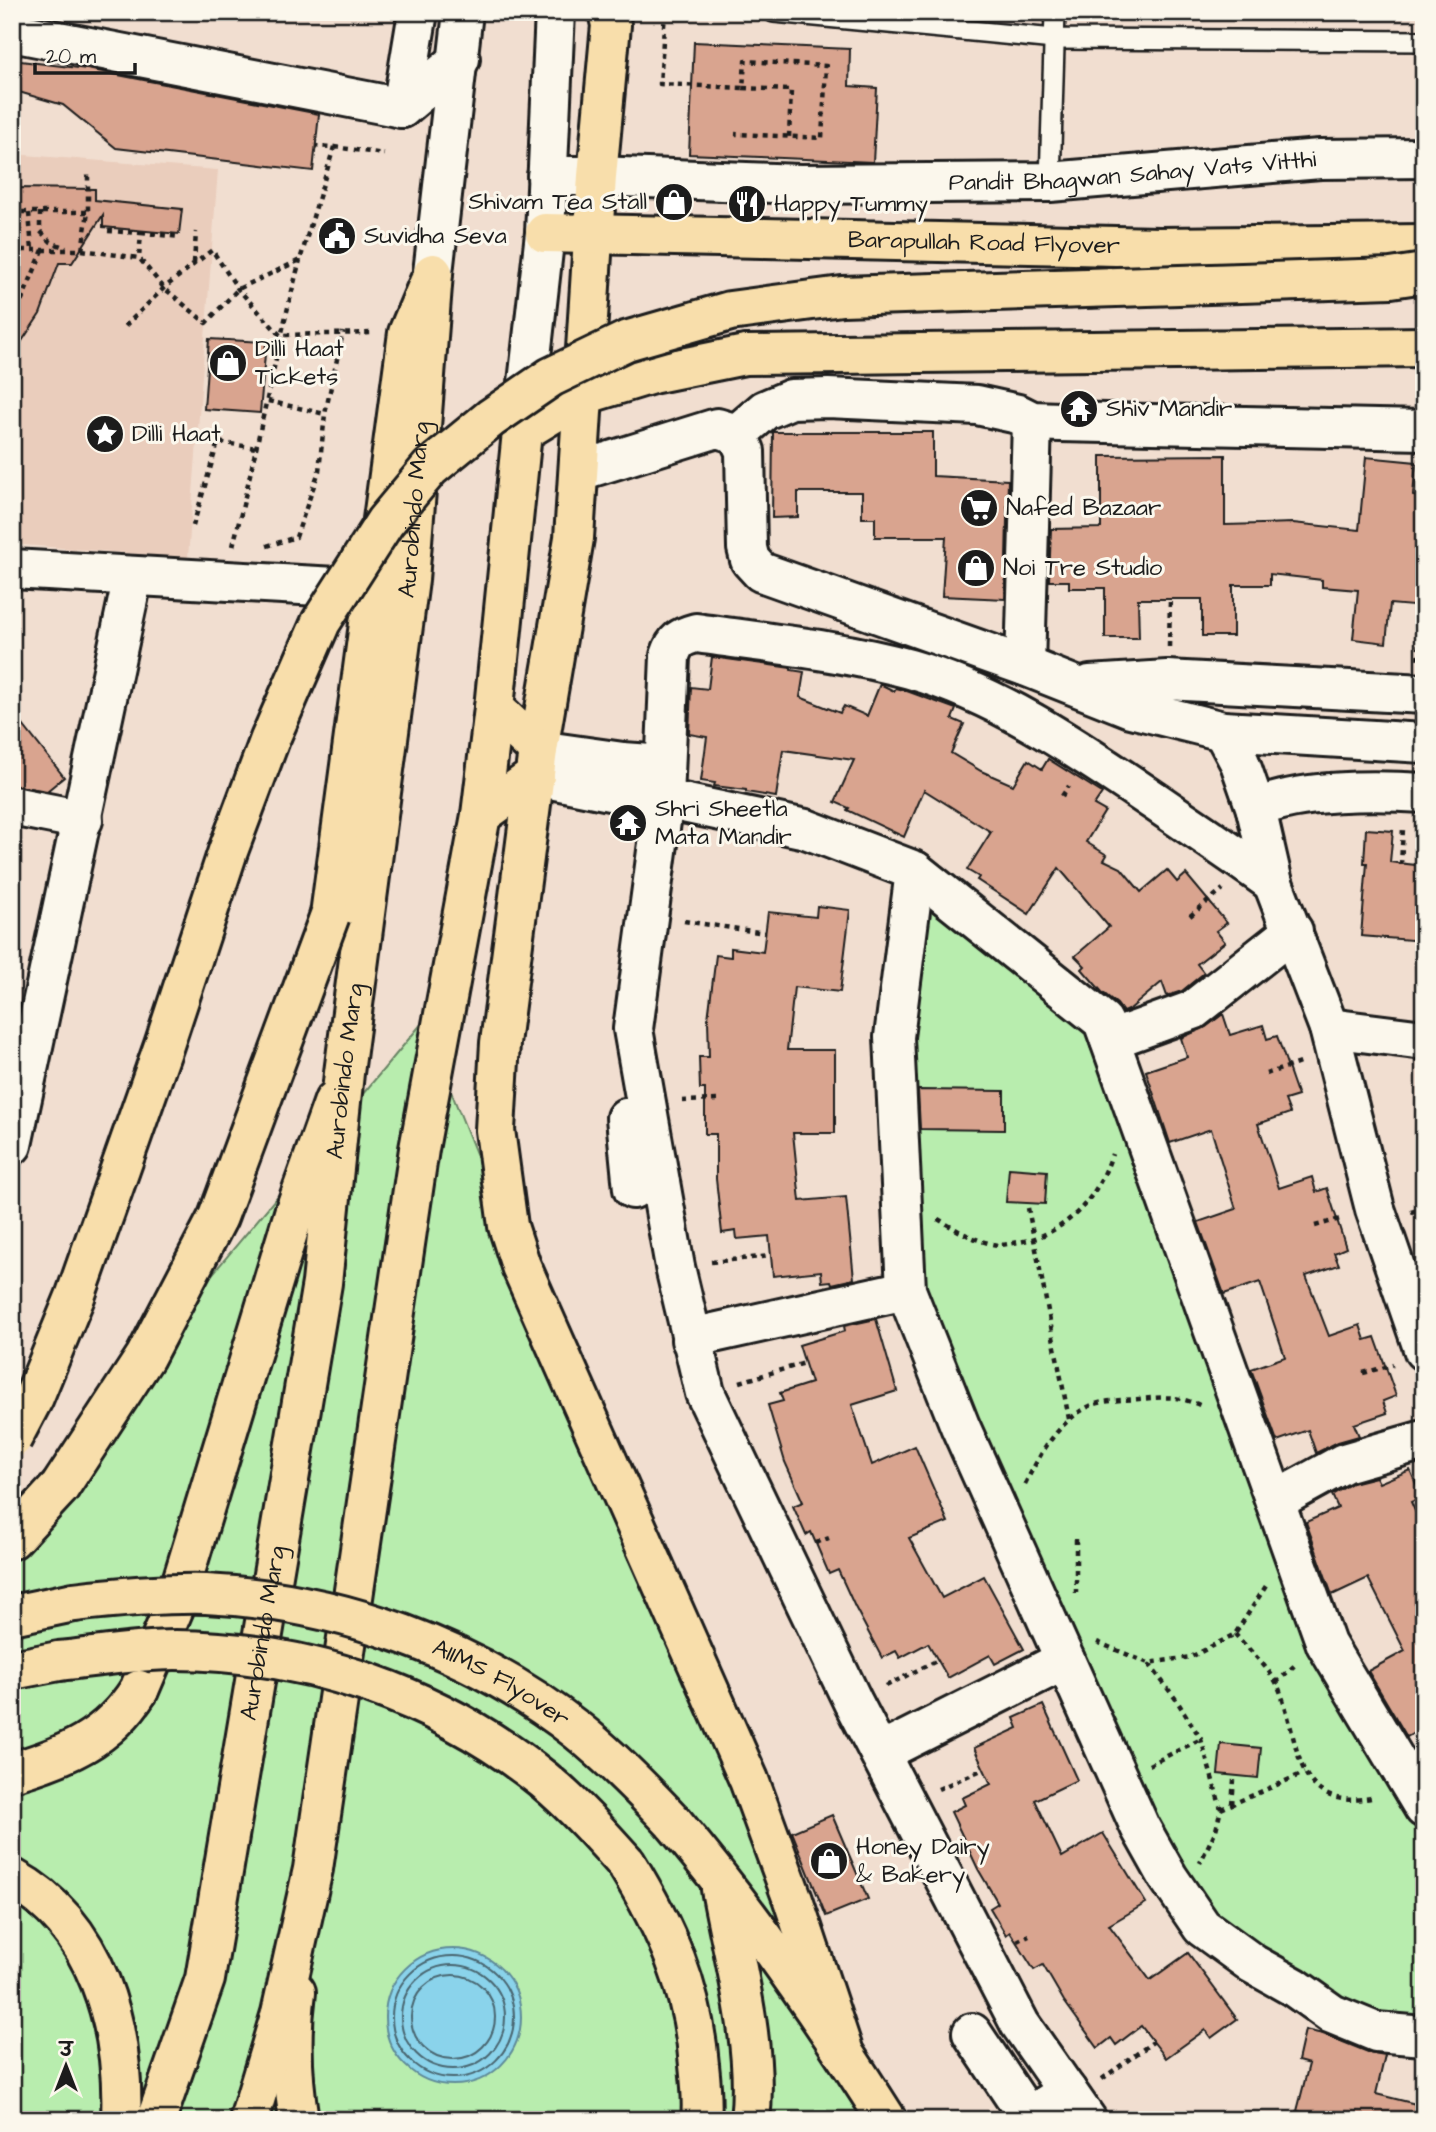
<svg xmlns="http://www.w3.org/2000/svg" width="1436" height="2132" font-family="'Architects Daughter','Playpen Sans Deva',sans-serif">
	<rect width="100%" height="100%" fill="#f1ded0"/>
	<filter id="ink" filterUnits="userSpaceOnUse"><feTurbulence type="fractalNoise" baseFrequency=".0143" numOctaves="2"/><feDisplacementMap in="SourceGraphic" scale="14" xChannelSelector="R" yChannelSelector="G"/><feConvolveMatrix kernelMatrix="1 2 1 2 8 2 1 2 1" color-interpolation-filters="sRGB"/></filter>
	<g filter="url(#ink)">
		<path fill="#eacdbc" d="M12 154 218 170 188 558 12 544Z"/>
		<g fill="#b8edae" stroke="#6a8465" stroke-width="2">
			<path d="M921 888 1093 1031 1395 1790 1424 1836V2020L1379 2018 1339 1999 1211 1919 1186 1884 917 1289 901 1037Z"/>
			<path d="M423 1022 866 2120H12V1514Z"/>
		</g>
		<circle fill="#8ad3eb" stroke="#5e8a98" stroke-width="2" cx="453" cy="2017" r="68"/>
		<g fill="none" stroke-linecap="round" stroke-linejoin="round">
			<g stroke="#48656f" stroke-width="2">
				<circle cx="453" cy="2017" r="61"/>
				<circle cx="453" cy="2017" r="52"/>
				<circle cx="453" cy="2017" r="42"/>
			</g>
		</g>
		<g fill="#d9a48f" stroke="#1c1c1c" stroke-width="2">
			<path d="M694 42 850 49 849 86 877 88 873 162 689 154Z"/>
			<path d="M12 60 87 69 319 114 313 171 116 148 63 105 12 90Z"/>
			<path d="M12 188 95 189V200L182 209 179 234 103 227V215L72 263H59L40 314 12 356Z"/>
			<path d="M209 339 266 342 260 413 204 409Z"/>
			<path d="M773 432H933V476L1008 480 1005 599 942 596 946 537H875V518H862V492H798V517L772 518Z"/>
			<path d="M1225 455V525L1293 523 1359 530 1366 457 1416 462 1413 496 1424 498V607L1390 604 1386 643 1353 639 1358 590 1322 587V580L1270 574V585H1233V636H1202V599H1138L1139 638H1105V588H1069V581H1049L1051 529 1101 528V456Z"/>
			<path d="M712 657 791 668V670L804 672 800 697 840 713 844 706 867 716 880 684 894 691 896 688 904 690 956 709 952 719 964 724 951 753 981 771 1013 785 1028 760 1042 769 1048 759 1102 793 1094 805 1105 811 1086 842 1107 855 1104 860 1121 868 1141 892 1167 870 1177 882 1186 874 1227 923 1216 931 1225 942 1197 964 1204 973 1182 991 1167 996 1162 982 1130 1009 1123 1012 1117 1004 1102 992 1082 969 1085 966 1075 956 1109 927 1059 868 1029 914 977 880 979 877 967 870 991 832 924 790 904 837 847 810 849 808 835 802 854 760 783 750 776 797 746 792V790L714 786 715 783 701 781 707 737 689 734 691 687 708 689Z"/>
			<path d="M12 711 64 777 47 791 12 785Z"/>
			<path d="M1366 829 1393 831 1390 862 1424 866V941L1361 936 1367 863H1364Z"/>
			<path d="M817 906 850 910 840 992 794 987 787 1050H835V1133H793L800 1201 846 1197 854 1279 832 1284 831 1281 822 1282 821 1271 773 1276 769 1236 737 1239 736 1231 722 1233 716 1179V1134H705V1089H700L699 1057H709L708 1019 716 955 731 957V948L763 952 768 912 816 917Z"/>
			<path d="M1223 1014 1230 1035 1263 1025 1267 1039 1277 1036 1298 1096 1285 1100 1290 1113 1258 1124 1279 1188 1312 1177 1316 1192 1327 1188 1346 1248 1334 1253 1339 1265 1306 1276 1329 1336 1360 1325 1365 1340 1375 1337 1396 1396 1383 1401 1387 1413 1354 1424 1359 1436 1338 1442 1316 1453 1308 1430 1277 1441 1251 1369 1285 1357 1260 1282 1224 1294 1198 1222 1236 1209 1211 1129 1170 1143 1146 1071 1187 1057 1181 1038 1206 1027Z"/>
			<path d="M918 1090 1004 1091V1130L920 1129Z"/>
			<path d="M1009 1168 1047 1171 1045 1204 1006 1202Z"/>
			<path d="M876 1319 897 1391 852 1405 872 1465 915 1446 948 1522 909 1538 942 1598 984 1576 1024 1649 995 1664 990 1655 948 1678 928 1643 900 1658 896 1651 882 1658 855 1607 838 1570 829 1574 811 1532 806 1535 793 1506 803 1502 785 1462 768 1405 783 1401 780 1393 811 1383 799 1345 845 1331 844 1326Z"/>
			<path d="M1410 1470 1422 1497 1411 1502 1424 1531V1591L1417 1593 1424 1608V1727L1407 1737 1368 1671 1405 1651 1368 1578 1332 1595 1306 1522 1338 1508 1332 1495 1352 1483 1376 1477 1379 1483Z"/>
			<path d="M1043 1705 1077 1780 1035 1800 1062 1857 1103 1833 1146 1903 1109 1925 1150 1980 1188 1953 1237 2019 1211 2038 1205 2030 1166 2058 1141 2026 1116 2045 1111 2038 1098 2048 1064 2001 1043 1965 1034 1970 1010 1932 1006 1935 990 1908 998 1903 978 1869 951 1812 965 1805 962 1798 991 1784 974 1748 1018 1728 1014 1718Z"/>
			<path d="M1221 1744 1261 1748 1258 1778 1218 1774Z"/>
			<path d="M832 1815 868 1899 826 1916 792 1832Z"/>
			<path d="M1305 2030 1323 2034 1368 2052 1385 2055 1376 2094 1424 2106V2120H1336L1297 2111 1309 2064 1298 2061Z"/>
		</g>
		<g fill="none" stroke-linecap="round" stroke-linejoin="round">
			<defs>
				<g id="lane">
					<path d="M774 12 1054 39 1424 41"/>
					<path d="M1050 182 1055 12"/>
				</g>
				<g id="street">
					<path d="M402 108 418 12"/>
					<path d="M737 434 765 410 791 399 828 398 977 405 1018 414 1032 421 1060 422 1424 430"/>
					<path d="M579 471 717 428 737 434 745 451 747 548 750 560 761 572 1025 666 1131 708 1223 731 1424 743"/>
					<path d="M12 569 373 589"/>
					<path d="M1025 666 1032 421"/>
					<path d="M1090 685 1167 680 1424 694"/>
					<path d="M1223 731 1240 763 1256 809 1273 883 1329 1028 1375 1209 1424 1351"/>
					<path d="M538 750 623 762 665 765"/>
					<path d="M535 776 619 793 664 799 806 829 915 871 894 1037 906 1290 960 1426 1140 1827 1168 1877 1202 1927 1253 1964 1294 1987 1332 2014 1376 2032 1424 2036"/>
					<path d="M12 806 83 820"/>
					<path d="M1256 809C1297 789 1377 790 1424 793"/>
					<path d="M915 871 1103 1021 1326 1644 1424 1808"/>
					<path d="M1329 1028 1424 1040"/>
					<path d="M1110 1040 1193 1010 1293 931"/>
					<path d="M626 1118 633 1189"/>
					<path d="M12 1145 133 576"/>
					<path d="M691 1340 709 1334 906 1290"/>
					<path d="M1275 1501 1344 1463 1424 1440"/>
					<path d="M880 1753 1065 1660"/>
					<path d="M972 2033 1028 2117 1067 2091"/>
					<path d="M1087 2120 1020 2024 853 1702 705 1393 675 1267 633 1029 664 799 670 656C675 640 681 637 696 633 767 643 841 650 910 669 1000 695 1079 750 1156 802 1195 829 1235 855 1273 883"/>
				</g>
				<g id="secondary">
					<path d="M12 32 402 108 460 59"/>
					<path id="s1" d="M547 176H597L800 184 1050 182 1320 159 1424 158"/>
					<path d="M433 273 463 12"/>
					<path d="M524 418 545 233 555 12"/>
				</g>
				<g id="primary">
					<path d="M608 12 611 25 597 176 574 538 538 750 500 1043 495 1130 508 1226 521 1266 749 1780 793 1900 843 2050"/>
					<path d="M330 915 408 333 429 283"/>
					<path d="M12 1539 60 1487"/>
					<path d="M12 1615 74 1602"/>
					<path d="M12 1670 59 1661"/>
					<path d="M139 1690 174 1608 294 1213 334 1101"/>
					<path d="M673 1822C752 1915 822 2017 887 2120"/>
					<path d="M626 1863C666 1928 693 1988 699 2065 701 2083 703 2102 701 2120"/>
					<path d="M12 1878C98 1925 125 2028 121 2120"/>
					<path d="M721 1889C734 1960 759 2048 750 2120"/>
					<path d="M296 1992C290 2036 292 2077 299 2120"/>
				</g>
				<g id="highway">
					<path id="s2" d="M545 233 1159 247 1424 244"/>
					<path d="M494 708 538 750"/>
					<path d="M481 815 535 776"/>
					<path id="s3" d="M156 2120 205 1979 322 1283 344 1073 409 580 433 273"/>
					<path d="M249 2120 281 2013 313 1869 419 1149 481 815 494 708 522 432 583 395 652 374 745 355 1424 347"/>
				</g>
			</defs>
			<use href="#lane" stroke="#1c1c1c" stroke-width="24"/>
			<use href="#street" stroke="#1c1c1c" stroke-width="44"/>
			<use href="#secondary" stroke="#1c1c1c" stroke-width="44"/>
			<use href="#primary" stroke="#1c1c1c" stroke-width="44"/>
			<use href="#highway" stroke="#1c1c1c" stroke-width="44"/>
			<g stroke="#1c1c1c" stroke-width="4.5" stroke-dasharray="5 5" stroke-linecap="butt">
				<path d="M665 12 660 84 743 88 745 61 826 66 822 138 735 134"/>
				<path d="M743 88 791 90 789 137"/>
				<path d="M334 147 384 154"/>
				<path d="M12 212H88"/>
				<path d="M40 212V231L51 242 66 248"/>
				<path d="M29 213 32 250"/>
				<path d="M108 231 141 233 139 258"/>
				<path d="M141 233 180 237"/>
				<path d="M12 250H82L139 258 164 288 206 323 238 289 300 260 334 147 315 146"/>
				<path d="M82 250 88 212V174"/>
				<path d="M194 263 196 232"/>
				<path d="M12 317 15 316 43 250"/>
				<path d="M125 326 164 288 212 250 238 289 280 335 373 333"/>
				<path d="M268 401 325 414"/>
				<path d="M193 526 218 442 257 448"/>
				<path d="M233 546C257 451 275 354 300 260"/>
				<path d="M267 546 296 537 319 471 325 414 343 332"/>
				<path d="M1169 647 1170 599"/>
				<path d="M1418 659 1421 607"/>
				<path d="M1062 796 1069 786"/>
				<path d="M1401 865 1403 828"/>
				<path d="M1190 916 1223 889"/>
				<path d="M684 921 765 933"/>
				<path d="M1266 1074 1303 1062"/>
				<path d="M682 1101 719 1100"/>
				<path d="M1028 1208 1069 1419"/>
				<path d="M1411 1212 1424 1208"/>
				<path d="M938 1219C956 1230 977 1242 998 1245 1004 1245 1013 1243 1019 1242 1066 1234 1098 1198 1112 1154"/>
				<path d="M1315 1226 1340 1219"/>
				<path d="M711 1262 771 1256"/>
				<path d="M1363 1373 1393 1365"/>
				<path d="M740 1382 805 1363"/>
				<path d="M1025 1484C1040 1454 1058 1421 1090 1406 1103 1400 1124 1400 1139 1399 1167 1397 1175 1395 1202 1406"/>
				<path d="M1417 1517 1424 1514"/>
				<path d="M1076 1539V1593"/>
				<path d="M816 1543 829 1538"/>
				<path d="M1235 1634C1247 1648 1269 1668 1277 1684 1302 1738 1288 1815 1376 1797"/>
				<path d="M1097 1642 1148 1663 1191 1657 1235 1634 1266 1586"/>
				<path d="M1149 1664 1175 1698 1201 1739 1221 1809 1216 1830 1200 1863"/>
				<path d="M1276 1683 1296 1664"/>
				<path d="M886 1686 938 1660"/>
				<path d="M1149 1765 1201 1739"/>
				<path d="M938 1789 984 1769"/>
				<path d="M1232 1804 1234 1780"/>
				<path d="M1221 1809 1304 1773"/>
				<path d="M1017 1941 1029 1935"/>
				<path d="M1102 2079 1153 2042"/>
				<path d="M1315 2120 1316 2115"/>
			</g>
			<use href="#lane" stroke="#fbf7ec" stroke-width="19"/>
			<use href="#street" stroke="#fbf7ec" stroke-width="38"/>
			<use href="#secondary" stroke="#fbf7ec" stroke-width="38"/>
			<use href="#primary" stroke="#f8deab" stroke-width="38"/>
			<use href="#highway" stroke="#f8deab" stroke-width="38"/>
			<defs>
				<g id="primary-bridge">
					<path d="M60 1487 145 1357 218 1217 330 915"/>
					<path id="s4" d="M74 1602C118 1597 162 1593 206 1594 338 1600 474 1649 578 1731 613 1759 643 1790 673 1822"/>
					<path d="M59 1661C97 1657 137 1650 175 1650 310 1651 439 1696 544 1780 574 1805 600 1834 626 1863"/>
					<path d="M12 1772C66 1756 108 1739 139 1690"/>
				</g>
				<path id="highway-bridge" d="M12 1439 34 1397 75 1297 164 1045 228 851 270 739 321 622 385 522 430 468 491 418 551 377 626 341 730 311 842 296 1391 278 1424 273"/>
			</defs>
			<use href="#primary-bridge" stroke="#1c1c1c" stroke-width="44" stroke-linecap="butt"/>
			<use href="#highway-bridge" stroke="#1c1c1c" stroke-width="44" stroke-linecap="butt"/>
			<use href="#primary-bridge" stroke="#f8deab" stroke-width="38"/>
			<use href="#highway-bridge" stroke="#f8deab" stroke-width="38"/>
		</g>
	</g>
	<defs>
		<symbol id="shop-disc" viewBox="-11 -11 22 22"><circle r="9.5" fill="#1c1c1c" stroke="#fbf7ec"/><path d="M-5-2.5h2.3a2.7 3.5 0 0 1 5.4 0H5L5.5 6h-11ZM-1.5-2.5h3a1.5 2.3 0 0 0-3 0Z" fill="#fff"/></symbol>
		<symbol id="restaurant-disc" viewBox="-11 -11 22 22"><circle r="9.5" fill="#1c1c1c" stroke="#fbf7ec"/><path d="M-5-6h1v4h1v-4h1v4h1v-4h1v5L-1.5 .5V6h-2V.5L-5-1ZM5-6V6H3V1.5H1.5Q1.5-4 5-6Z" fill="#fff"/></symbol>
		<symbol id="civic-disc" viewBox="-11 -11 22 22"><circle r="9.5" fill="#1c1c1c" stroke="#fbf7ec"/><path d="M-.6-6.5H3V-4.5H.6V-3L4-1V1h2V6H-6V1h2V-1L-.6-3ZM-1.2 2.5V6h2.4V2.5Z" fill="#fff"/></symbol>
		<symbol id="temple-disc" viewBox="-11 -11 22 22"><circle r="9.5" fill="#1c1c1c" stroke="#fbf7ec"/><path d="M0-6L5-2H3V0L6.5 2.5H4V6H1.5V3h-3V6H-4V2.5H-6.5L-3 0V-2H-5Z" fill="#fff"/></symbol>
		<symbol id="sight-disc" viewBox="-11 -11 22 22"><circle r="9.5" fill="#1c1c1c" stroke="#fbf7ec"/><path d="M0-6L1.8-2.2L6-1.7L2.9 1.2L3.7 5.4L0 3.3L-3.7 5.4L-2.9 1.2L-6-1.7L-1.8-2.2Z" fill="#fff"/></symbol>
		<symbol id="supermarket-disc" viewBox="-11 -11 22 22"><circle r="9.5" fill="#1c1c1c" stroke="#fbf7ec"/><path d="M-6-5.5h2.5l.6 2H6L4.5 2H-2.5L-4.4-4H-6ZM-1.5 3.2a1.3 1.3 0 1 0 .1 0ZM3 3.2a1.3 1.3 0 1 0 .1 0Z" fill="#fff"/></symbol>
	</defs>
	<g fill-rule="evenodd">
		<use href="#shop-disc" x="652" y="180" width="44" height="44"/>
		<use href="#restaurant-disc" x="725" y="182" width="44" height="44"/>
		<use href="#civic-disc" x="315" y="214" width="44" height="44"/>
		<use href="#shop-disc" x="206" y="341" width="44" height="44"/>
		<use href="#temple-disc" x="1057" y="387" width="44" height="44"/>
		<use href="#sight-disc" x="83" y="412" width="44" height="44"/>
		<use href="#supermarket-disc" x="957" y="486" width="44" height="44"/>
		<use href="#shop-disc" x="954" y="546" width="44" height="44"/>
		<use href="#temple-disc" x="606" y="801" width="44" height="44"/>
		<use href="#shop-disc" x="807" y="1839" width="44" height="44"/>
	</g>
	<g text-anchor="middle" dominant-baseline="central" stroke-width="6" stroke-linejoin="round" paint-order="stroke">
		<g font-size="24" fill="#1c1c1c" stroke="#fbf7ec">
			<text stroke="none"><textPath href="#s1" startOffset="586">Pandit Bhagwan Sahay Vats Vitthi</textPath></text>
			<text stroke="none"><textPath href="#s2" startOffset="439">Barapullah Road Flyover</textPath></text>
			<text stroke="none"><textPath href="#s3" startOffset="1634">Aurobindo Marg</textPath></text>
			<text stroke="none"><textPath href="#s3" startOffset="1068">Aurobindo Marg</textPath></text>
			<text stroke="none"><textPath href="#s3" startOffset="500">Aurobindo Marg</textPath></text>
			<text stroke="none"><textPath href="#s4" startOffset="444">AIIMS Flyover</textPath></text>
		</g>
		<g font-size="24" fill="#1c1c1c" stroke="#fbf7ec" text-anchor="start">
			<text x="647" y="202" text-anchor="end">Shivam Tea Stall</text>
			<text x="774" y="204">Happy Tummy</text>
			<text x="364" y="236">Suvidha Seva</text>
			<text x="255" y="349">Dilli Haat<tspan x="255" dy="28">Tickets</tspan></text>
			<text x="1106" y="409">Shiv Mandir</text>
			<text x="132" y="434">Dilli Haat</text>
			<text x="1006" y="508">Nafed Bazaar</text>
			<text x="1003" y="568">Noi Tre Studio</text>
			<text x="655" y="809">Shri Sheetla<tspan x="655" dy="28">Mata Mandir</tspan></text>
			<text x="856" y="1847">Honey Dairy<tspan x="856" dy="28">&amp; Bakery</tspan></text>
		</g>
	</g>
	<rect width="1436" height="2132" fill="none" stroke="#fbf7ec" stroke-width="42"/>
	<rect x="21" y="21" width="1394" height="2090" fill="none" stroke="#1c1c1c" stroke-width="2.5" filter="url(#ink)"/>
	<g transform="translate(66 2066)" stroke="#fbf7ec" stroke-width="5" paint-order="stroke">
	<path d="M0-5L12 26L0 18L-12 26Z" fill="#1c1c1c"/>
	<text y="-10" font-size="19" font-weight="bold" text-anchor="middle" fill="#1c1c1c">उ</text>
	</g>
	<path d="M35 63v10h100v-10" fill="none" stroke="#1c1c1c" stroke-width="3.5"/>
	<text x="46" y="63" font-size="21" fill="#1c1c1c" stroke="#fbf7ec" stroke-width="5" paint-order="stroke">20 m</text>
</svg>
